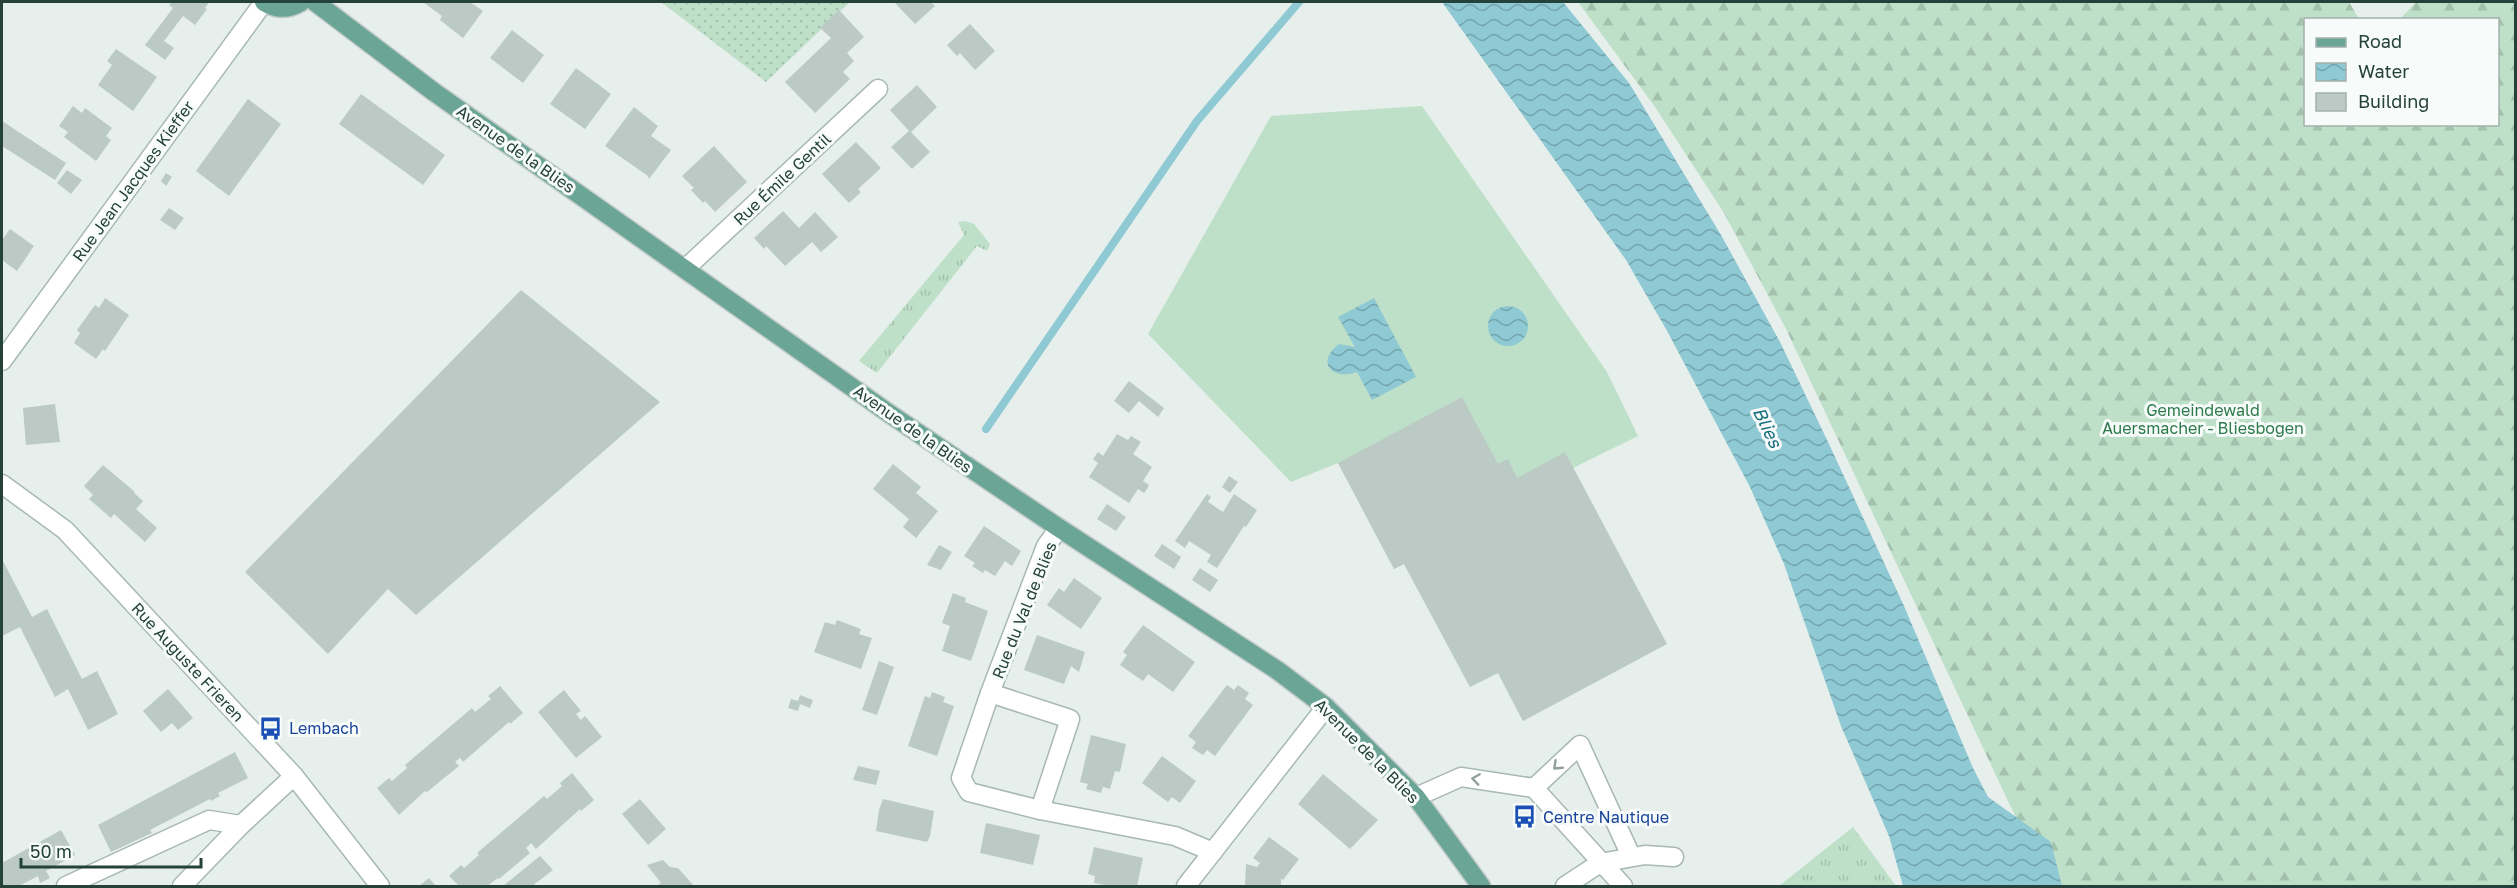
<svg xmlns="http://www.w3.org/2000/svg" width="2517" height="888" font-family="'Golos Text',sans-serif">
	<defs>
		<pattern id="grass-tufts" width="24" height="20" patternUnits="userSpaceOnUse" patternTransform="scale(1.5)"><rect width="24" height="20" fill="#bfe0c8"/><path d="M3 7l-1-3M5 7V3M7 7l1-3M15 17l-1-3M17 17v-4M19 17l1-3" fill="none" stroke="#a4c1ad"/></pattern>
		<pattern id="forest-firs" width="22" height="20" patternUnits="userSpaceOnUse" patternTransform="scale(1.5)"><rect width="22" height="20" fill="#bfe0c8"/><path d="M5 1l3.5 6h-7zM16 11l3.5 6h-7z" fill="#a4c1ad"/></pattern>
		<pattern id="garden-dots" width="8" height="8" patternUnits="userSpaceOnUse" patternTransform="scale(1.5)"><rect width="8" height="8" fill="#bfe0c8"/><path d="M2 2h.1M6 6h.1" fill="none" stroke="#a4c1ad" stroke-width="1.8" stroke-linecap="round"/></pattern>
		<pattern id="water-waves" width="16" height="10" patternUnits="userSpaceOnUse" patternTransform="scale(1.5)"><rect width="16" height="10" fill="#8ec9d4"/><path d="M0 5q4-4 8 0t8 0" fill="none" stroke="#74a5ad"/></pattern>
	</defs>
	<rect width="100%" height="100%" fill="#e6efeb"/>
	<g fill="url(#grass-tufts)">
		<path d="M965 221 974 224 990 244 987 251 977 246 877 373 859 361 964 235 958 222Z"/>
		<path d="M1853 827 1896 886H1779Z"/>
	</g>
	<path fill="url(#forest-firs)" d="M1578 2H2349L2359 19 2306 20V124H2498V20L2400 19 2416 2H2515V886H2048L1786 329 1724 213 1655 107Z"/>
	<path fill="url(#garden-dots)" d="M661 2H850L766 82Z"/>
	<path fill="#bfe0c8" d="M1422 106 1607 372 1638 436 1573 468 1523 721 1498 673 1470 687 1404 564 1394 569 1338 463 1291 482 1148 334 1271 116Z"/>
	<g fill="url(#water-waves)">
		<path d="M1442 2H1563L1629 83 1721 235 1780 342 1829 444 1904 606 1973 768 1988 797 2051 842 2062 886H1903L1889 836 1841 726 1784 564 1750 487 1666 329 1626 260Z"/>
		<path d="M1374 298 1416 377 1372 400 1357 372C1332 381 1315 362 1339 344L1355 347 1338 317Z"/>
		<circle cx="1508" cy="326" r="20"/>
	</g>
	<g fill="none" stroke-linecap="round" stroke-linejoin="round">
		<path stroke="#8ec9d4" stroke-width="8" d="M986 429 1197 121 1299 2"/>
	</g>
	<g fill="#bbcac4">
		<path d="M172 2H209L205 8 207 9 195 25 183 16 164 41 174 48 165 60 145 45 173 8 169 5Z"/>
		<path d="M423 2H470L483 11 463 38 440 20 442 16Z"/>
		<path d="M894 2H930L935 6 915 24Z"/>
		<path d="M839 10 864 37 847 53 854 61 843 72 850 79 815 113 785 82 831 38 820 28Z"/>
		<path d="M970 24 995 51 975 70 960 53 957 56 947 45Z"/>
		<path d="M512 30 544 55 523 83 490 58Z"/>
		<path d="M116 49 157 77 133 111 98 85 112 65 107 61Z"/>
		<path d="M576 68 611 94 585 129 550 104Z"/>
		<path d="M917 85 937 107 911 132 930 152 912 169 891 147 909 131 890 110Z"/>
		<path d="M361 94 445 155 423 185 339 124Z"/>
		<path d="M248 99 281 124 229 196 196 171Z"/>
		<path d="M73 106 82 113 85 108 112 128 106 136 111 140 96 161 64 137 68 132 59 126Z"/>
		<path d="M634 107 658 126 651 136 671 150 649 179 648 176 605 146Z"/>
		<path d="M2 121 66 163 55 180 2 146Z"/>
		<path d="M856 142 881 168 858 189 861 192 849 203 822 174Z"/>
		<path d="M714 146 747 182 715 212 705 201 703 203 691 190 694 188 682 176Z"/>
		<path d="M67 170 82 180 71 194 57 183Z"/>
		<path d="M166 173 172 177 166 186 161 181Z"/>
		<path d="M169 208 184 218 175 230 160 220Z"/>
		<path d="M783 211 799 228 815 212 838 237 821 252 812 242 785 266 766 246 764 249 754 238Z"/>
		<path d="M10 229 34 246 17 271 2 260V240Z"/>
		<path d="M521 290 660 402 416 615 388 589 328 654 245 572Z"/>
		<path d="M105 298 129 315 105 351 103 349 96 359 74 343 80 333 77 330 95 305 99 308Z"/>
		<path d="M1129 381 1164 408 1158 417 1139 401 1129 413 1114 401Z"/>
		<path d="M1462 397 1498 464 1508 459 1517 478 1565 452 1667 644 1523 721 1498 673 1470 687 1404 564 1394 569 1338 463Z"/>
		<path d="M55 404 60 442 26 445 23 408Z"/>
		<path d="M1117 434 1128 440 1131 436 1141 442 1133 454 1152 467 1143 481 1149 485 1147 489 1144 493 1138 489 1129 503 1089 477 1098 463 1093 459 1098 452 1103 456Z"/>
		<path d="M893 464 921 487 916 493 938 511 916 538 903 527 909 519 873 489Z"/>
		<path d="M103 465 135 492 134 493 143 501 136 509 157 528 145 542 114 514 111 518 89 499 93 495 84 486Z"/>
		<path d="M1229 476 1238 482 1230 493 1222 487Z"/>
		<path d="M1207 494 1211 497 1208 502 1223 512 1234 494 1257 510 1246 527 1244 526 1217 568 1207 562 1211 555 1189 541 1185 548 1175 541Z"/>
		<path d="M1107 504 1126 517 1116 531 1097 519Z"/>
		<path d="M984 526 1021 551 1012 566 1005 561 995 576 985 570 983 573 972 566 975 563 964 556Z"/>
		<path d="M1162 544 1181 557 1174 569 1154 556Z"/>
		<path d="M939 545 952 552 941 570 927 565Z"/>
		<path d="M2 559 32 617 47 609 82 679 97 671 118 714 88 730 68 689 55 697 20 627 2 636Z"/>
		<path d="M1200 568 1218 580 1210 592 1192 580Z"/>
		<path d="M1074 578 1102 598 1081 629 1047 605 1059 588 1064 592Z"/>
		<path d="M953 593 966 598 965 602 988 611 971 661 942 651 950 626 942 623Z"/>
		<path d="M837 620 861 629 859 634 872 638 861 669 814 652 825 622 835 625Z"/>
		<path d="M1143 625 1195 662 1173 692 1148 674 1143 681 1120 665 1127 655 1123 652Z"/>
		<path d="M1037 635 1085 652 1079 672 1071 666 1064 684 1024 670Z"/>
		<path d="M879 661 894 667 877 715 862 710Z"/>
		<path d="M1227 685 1234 690 1238 685 1249 693 1245 699 1253 705 1215 756 1207 750 1203 755 1192 748 1196 742 1188 736Z"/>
		<path d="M500 686 523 713 510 724 509 722 463 762 460 758 455 762 459 766 427 792 425 791 399 815 377 788 389 778 392 781 407 768 405 765 472 708 475 712 491 699 488 696Z"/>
		<path d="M168 689 193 718 178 730 172 723 161 732 143 711Z"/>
		<path d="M564 690 581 711 576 714 581 720 585 716 602 737 576 758 538 712Z"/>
		<path d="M932 692 945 697 943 702 954 706 937 756 908 746 925 696 930 698Z"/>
		<path d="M800 695 813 700 810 708 800 704 798 711 788 708 791 699 798 701Z"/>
		<path d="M1091 735 1126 744 1120 772 1115 771 1110 789 1103 787 1101 793 1086 789 1088 784 1080 782Z"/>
		<path d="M235 752 248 778 218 793 220 796 211 801 210 799 150 830 152 833 111 852 98 825Z"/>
		<path d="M1162 756 1196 781 1180 803 1172 797 1168 802 1142 783Z"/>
		<path d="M858 766 880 771 876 785 853 780Z"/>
		<path d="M572 773 594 800 581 811 580 809 536 849 531 843 526 848 530 853 499 879 498 878 487 886H459L449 876 461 865 464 868 479 855 477 853 544 796 547 799 562 786 560 783Z"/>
		<path d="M1323 774 1378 820 1350 849 1298 804Z"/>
		<path d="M640 799 666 829 648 845 622 814Z"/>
		<path d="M883 799 934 811 930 836 927 842 876 831 879 810Z"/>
		<path d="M986 823 1040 835 1033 865 980 853Z"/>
		<path d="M61 830 75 855 46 871 50 878 40 883 38 876 19 886H2V863Z"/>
		<path d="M1269 837 1299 859 1283 880 1281 878V886H1245L1246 864 1257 867 1260 863 1253 858Z"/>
		<path d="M1094 847 1143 858 1137 886H1110L1094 883 1095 876 1088 874Z"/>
		<path d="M540 856 553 870 532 886H503Z"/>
		<path d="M663 860 670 867 678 868 694 886H657L661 883 647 865Z"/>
		<path d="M429 878 436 886H419Z"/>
	</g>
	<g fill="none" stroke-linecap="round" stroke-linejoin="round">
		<defs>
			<g id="minor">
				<path d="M686 268 878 89"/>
				<path d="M2 361 264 2"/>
				<path d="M2 484 65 530 294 776 380 886"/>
				<path d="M1059 528 1046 546 990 693 961 778 969 792 1040 810 1175 836 1213 852"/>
				<path d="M990 693 1070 719 1040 810"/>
				<path d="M1534 788 1580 745 1631 856"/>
				<path d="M1416 797 1461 777 1534 788 1623 886"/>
				<path d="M66 886 209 820 241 825"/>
				<path d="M182 886 241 825 294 776"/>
				<path d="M1186 886 1326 707"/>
				<path d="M1565 886 1600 863 1645 855 1674 857"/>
			</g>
			<g id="major">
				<path d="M264 2C277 10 288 10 301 2"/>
				<path d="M315 2 434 92 887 412 1059 528 1277 670 1326 707 1416 797 1481 886"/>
			</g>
		</defs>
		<use href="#minor" stroke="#a8b8b2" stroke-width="21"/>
		<use href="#major" stroke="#c2cac8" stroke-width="21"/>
		<use href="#minor" stroke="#fff" stroke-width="18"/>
		<use href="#major" stroke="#6aa596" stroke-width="18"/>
	</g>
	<defs><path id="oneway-chevron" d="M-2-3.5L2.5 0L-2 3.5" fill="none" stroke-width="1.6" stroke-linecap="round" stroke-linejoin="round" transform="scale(1.5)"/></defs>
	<g stroke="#92a09c">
		<use href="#oneway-chevron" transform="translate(1557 766) rotate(137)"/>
		<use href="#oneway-chevron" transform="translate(1476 779) rotate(-172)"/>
	</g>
	<defs>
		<symbol id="bus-bare" viewBox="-9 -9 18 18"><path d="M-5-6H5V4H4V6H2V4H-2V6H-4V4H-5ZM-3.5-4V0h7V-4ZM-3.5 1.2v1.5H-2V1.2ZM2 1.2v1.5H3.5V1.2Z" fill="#1a4fb4" stroke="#f7fbf9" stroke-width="2.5" paint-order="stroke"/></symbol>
	</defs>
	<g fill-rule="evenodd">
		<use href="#bus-bare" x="254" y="712" width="33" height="33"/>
		<use href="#bus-bare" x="1508" y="800" width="33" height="33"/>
	</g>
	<g text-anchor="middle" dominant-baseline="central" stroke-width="6" stroke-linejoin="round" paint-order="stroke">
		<g font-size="16" fill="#24423a" stroke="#f7fbf9">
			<text transform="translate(516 149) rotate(35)">Avenue de la Blies</text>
			<text transform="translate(782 179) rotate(-43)">Rue Émile Gentil</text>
			<text transform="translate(133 181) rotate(-54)">Rue Jean Jacques Kieffer</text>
			<text transform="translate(913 429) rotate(35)">Avenue de la Blies</text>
			<text transform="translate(1024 610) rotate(-68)">Rue du Val de Blies</text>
			<text transform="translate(188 662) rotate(47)">Rue Auguste Frieren</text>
			<text transform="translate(1367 751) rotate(45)">Avenue de la Blies</text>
		</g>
		<g font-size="16" fill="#2d7a4b" stroke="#f7fbf9">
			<text x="2203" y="410">Gemeindewald<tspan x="2203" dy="18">Auersmacher - Bliesbogen</tspan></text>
		</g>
		<g font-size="16" fill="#164399" stroke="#f7fbf9" text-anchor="start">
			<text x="289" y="728">Lembach</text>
			<text x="1543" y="817">Centre Nautique</text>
		</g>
		<g font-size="18" font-style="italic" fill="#1c6f80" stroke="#f7fbf9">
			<text transform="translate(1768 427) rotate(64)">Blies</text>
		</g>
	</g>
	<rect width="2517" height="888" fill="none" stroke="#24423a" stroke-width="6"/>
	<rect x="2304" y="18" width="195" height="108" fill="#f7fbf9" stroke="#a3b1ad" stroke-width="1.5"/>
	<rect x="2316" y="38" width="30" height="9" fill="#6aa596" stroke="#a3b1ad" stroke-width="1.5"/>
	<text x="2358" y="48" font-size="18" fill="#24423a">Road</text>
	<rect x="2316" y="63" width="30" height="18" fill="url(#water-waves)" stroke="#a3b1ad" stroke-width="1.5"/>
	<text x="2358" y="78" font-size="18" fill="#24423a">Water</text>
	<rect x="2316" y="93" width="30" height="18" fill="#bbcac4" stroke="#a3b1ad" stroke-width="1.5"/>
	<text x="2358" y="108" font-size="18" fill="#24423a">Building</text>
	<path d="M21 858v9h180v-9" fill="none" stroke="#24423a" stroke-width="3"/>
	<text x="30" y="858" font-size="18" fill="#24423a" stroke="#f7fbf9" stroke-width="4.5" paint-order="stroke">50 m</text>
</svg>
